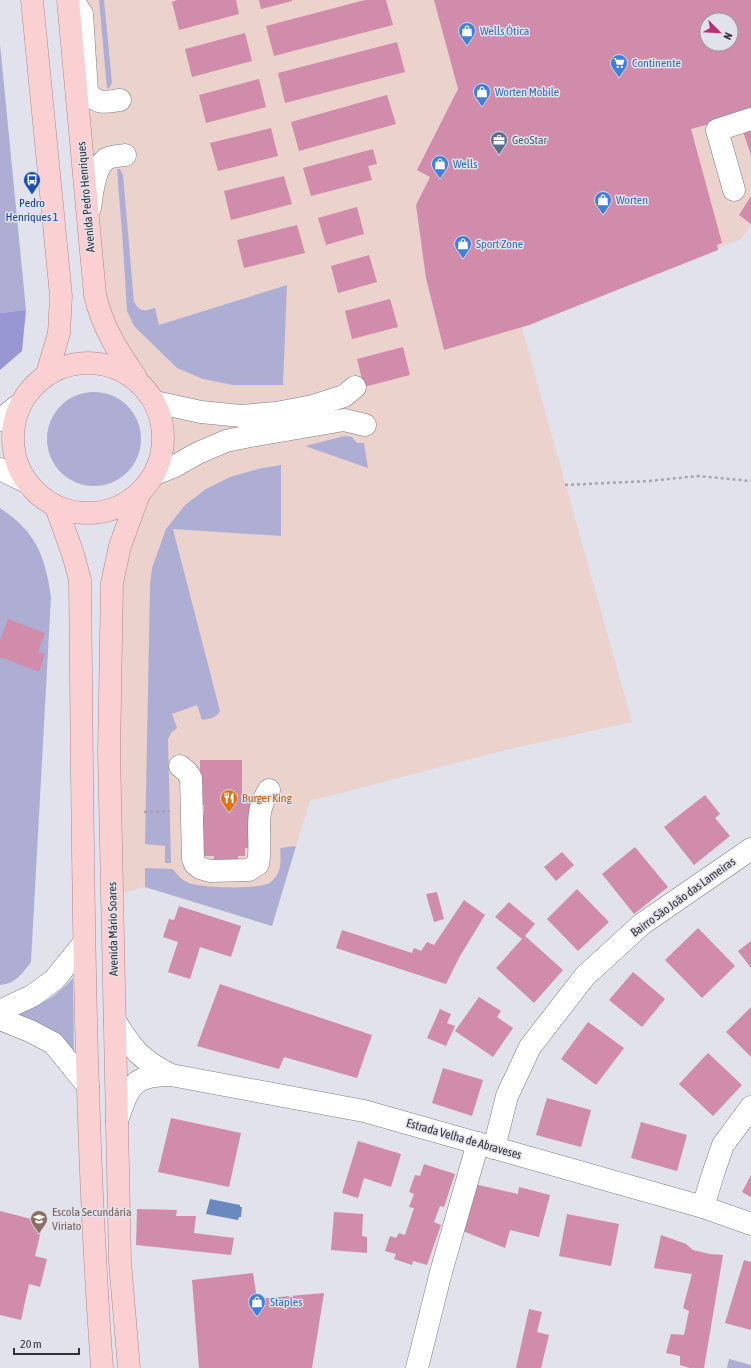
<svg xmlns="http://www.w3.org/2000/svg" width="751" height="1368" font-family="'Asap Condensed',sans-serif">
	<rect width="100%" height="100%" fill="#e2e2ec"/>
	<path fill="#ecd2cd" fill-rule="evenodd" d="M76 0H751V225L741 239 522 328 632 722 506 750 310 801 272 926 145 887 112 896 120 546 139 494 169 429 119 368 96 292ZM707 20H731V44H707Z"/>
	<g fill="#aeaed4">
		<path d="M99 0H104L112 83 109 88 107 89Z"/>
		<path d="M0 44 26 310 0 313Z"/>
		<path d="M117 169H120L123 175 134 302C141 313 143 311 155 308L159 325 287 285 283 385H233L203 379 177 368 134 326 127 311 123 246Z"/>
		<circle cx="94" cy="439" r="47"/>
		<path d="M345 436 352 437 357 443H364L368 468 305 446Z"/>
		<path d="M281 465V536L173 529 220 711C217 718 209 719 202 720L197 705 172 714 177 728 171 733 168 739 171 863H165V846L145 844 150 585 152 568 166 529 185 505 206 489 230 477 258 469Z"/>
		<path d="M0 508C36 532 45 555 51 597L31 962C21 975 16 983 0 985Z"/>
		<path d="M296 846 272 926 145 887V868L173 869C177 875 182 880 189 883 201 888 262 890 271 882 282 873 281 860 280 848Z"/>
		<path d="M73 978 74 1051C54 1027 37 1021 7 1014 37 1007 52 1001 73 978Z"/>
		<path d="M729 1359 751 1365V1368H727Z"/>
	</g>
	<path fill="#9996d4" d="M26 310 22 351 0 370V313Z"/>
	<path fill="#6989bf" d="M210 1199 240 1205V1207H242L241 1217H239L238 1220 206 1214Z"/>
	<g fill="#d08caa" fill-rule="evenodd">
		<path d="M177 0H236L239 14 179 30 172 2Z"/>
		<path d="M259 0H292V1L261 9Z"/>
		<path d="M365 0H386L393 25 274 56 266 26Z"/>
		<path d="M434 0H751V113L691 129 722 243 717 245 718 250 529 325 444 350 426 278 416 205 430 177 417 170 458 89ZM707 20H731V44H707Z"/>
		<path d="M245 33 252 61 192 77 185 49Z"/>
		<path d="M397 42 405 72 285 103 278 73Z"/>
		<path d="M259 79 266 107 206 123 199 95Z"/>
		<path d="M387 95 396 124 299 151 291 122Z"/>
		<path d="M751 127V155L742 129Z"/>
		<path d="M271 128 278 156 218 171 210 143Z"/>
		<path d="M373 149 377 164 368 166 372 180 311 196 303 168Z"/>
		<path d="M284 176 292 204 231 220 224 191Z"/>
		<path d="M751 196V224L739 215Z"/>
		<path d="M357 207 364 234 326 245 318 218Z"/>
		<path d="M297 225 305 253 244 268 237 240Z"/>
		<path d="M369 255 377 282 338 293 331 266Z"/>
		<path d="M390 299 398 327 352 339 345 311Z"/>
		<path d="M403 347 410 375 364 387 357 359Z"/>
		<path d="M8 619 45 633 38 652 45 654 39 672 0 657V640Z"/>
		<path d="M200 760H242V795H255L251 848H245V856H238V867H214V856H200V815H204V805H200Z"/>
		<path d="M705 795 720 814 715 818 730 836 694 865 664 827Z"/>
		<path d="M635 847 668 887 634 914 602 874Z"/>
		<path d="M562 852 574 865 556 881 544 867Z"/>
		<path d="M577 889 609 922 578 951 547 919Z"/>
		<path d="M437 892 444 919 434 922 426 894Z"/>
		<path d="M464 900 485 915 460 956 446 984 336 948 342 930 412 953 414 948 421 951 427 942 434 945Z"/>
		<path d="M509 902 535 924 525 936 563 970 534 1003 496 968 522 939 495 917Z"/>
		<path d="M179 906 241 926 231 957 200 947 190 979 168 972 178 942 163 937 169 919 174 920Z"/>
		<path d="M698 928 735 966 702 998 665 960Z"/>
		<path d="M751 941V968L738 951Z"/>
		<path d="M633 972 665 999 642 1027 609 1000Z"/>
		<path d="M220 984 372 1035 357 1078 284 1057 279 1069 197 1046Z"/>
		<path d="M479 997 501 1011 497 1017 513 1028 493 1057 455 1031Z"/>
		<path d="M751 1007V1057L726 1032Z"/>
		<path d="M440 1009 451 1014 447 1023 455 1026 446 1046 427 1038Z"/>
		<path d="M588 1022 624 1048 596 1085 561 1059Z"/>
		<path d="M708 1053 742 1085 713 1116 679 1084Z"/>
		<path d="M443 1068 483 1080 472 1116 432 1103Z"/>
		<path d="M547 1098 591 1110 581 1147 536 1135Z"/>
		<path d="M171 1118 241 1133 229 1187 158 1172Z"/>
		<path d="M641 1122 687 1135 677 1171 631 1158Z"/>
		<path d="M358 1141 401 1154 391 1187 364 1178 358 1198 342 1193Z"/>
		<path d="M424 1164 455 1174 444 1207 440 1206 434 1222 441 1225 427 1265 413 1261 412 1265 394 1259 396 1254 385 1251 390 1236 396 1238 399 1233 405 1235 414 1208 409 1207 414 1194 409 1192 415 1175 420 1176Z"/>
		<path d="M751 1175V1197L742 1192Z"/>
		<path d="M474 1184 518 1194 519 1187 550 1195 539 1237 510 1230 505 1248 463 1231Z"/>
		<path d="M137 1209 177 1210 176 1216H196L194 1233 234 1238 231 1255 136 1245Z"/>
		<path d="M0 1211 43 1222 35 1256 47 1259 40 1287 29 1284 21 1320 0 1315Z"/>
		<path d="M334 1212 363 1214 362 1236 367 1237V1253L331 1250Z"/>
		<path d="M567 1214 619 1224 611 1266 559 1256Z"/>
		<path d="M661 1235 686 1244 693 1250 710 1254 723 1255 704 1368H690L680 1365V1356L666 1353 671 1334 684 1335 689 1311 683 1308 692 1274 654 1268Z"/>
		<path d="M744 1260 751 1262V1330L725 1323Z"/>
		<path d="M253 1273 257 1299 324 1293 312 1368H199L192 1280Z"/>
		<path d="M529 1309 542 1312 537 1332 549 1335 541 1368H516Z"/>
	</g>
	<g fill="none" stroke-linecap="round" stroke-linejoin="round">
		<defs>
			<g id="minor">
				<path d="M73 0 82 14 87 92C97 105 106 102 120 100"/>
				<path d="M734 190 717 130 751 119"/>
				<path d="M90 208C92 194 94 168 106 159 112 156 119 156 125 155"/>
				<path d="M155 402 201 412 241 416 276 413 313 406 344 396 355 387"/>
				<path d="M0 420 20 404"/>
				<path d="M0 469 26 482"/>
				<path d="M155 474 175 466 198 453 226 441 250 436 344 420 365 425"/>
				<path d="M180 766 187 772 191 778 193 859 195 864 200 868 210 871 249 870 258 864C263 837 252 816 269 790"/>
				<path d="M0 1011 32 996 54 980 84 943"/>
				<path d="M0 1019 30 1031 53 1043 88 1086"/>
				<path d="M115 1021C133 1050 141 1060 171 1075"/>
				<path d="M117 1121C129 1086 132 1075 171 1075L364 1111 703 1207 751 1224"/>
				<path d="M494 1148 507 1096 530 1047 585 976 642 924 751 849"/>
				<path d="M703 1207 713 1174 723 1145 751 1107"/>
				<path d="M417 1368 441 1272 478 1143"/>
			</g>
			<g id="major">
				<path d="M32 0 61 296 59 333 47 374"/>
				<path d="M68 0 95 295C103 328 116 348 135 376"/>
				<circle cx="88" cy="438" r="75"/>
				<path d="M56 507 73 554 80 580C83 843 83 1106 102 1368"/>
				<path d="M129 1368 120 1262 109 752 112 583 120 546 139 494"/>
			</g>
		</defs>
		<use href="#minor" stroke="#7d7d86" stroke-width="23"/>
		<use href="#major" stroke="#b28589" stroke-width="23"/>
		<g stroke="#a5a5ad" stroke-width="2.5" stroke-dasharray="3 3" stroke-linecap="butt">
			<path d="M565 485 649 481 698 476 751 481"/>
			<path d="M144 812 170 811"/>
		</g>
		<use href="#minor" stroke="#fff" stroke-width="22"/>
		<use href="#major" stroke="#fad0d3" stroke-width="22"/>
	</g>
	<defs>
		<symbol id="shop-pin" viewBox="-11 -11 22 30"><path d="M0 17L-7.5 6A9.5 9.5 0 1 1 7.5 6Z" fill="#3f7fe0" stroke="#e2e2ec"/><path d="M-5-2.5h2.3a2.7 3.5 0 0 1 5.4 0H5L5.5 6h-11ZM-1.5-2.5h3a1.5 2.3 0 0 0-3 0Z" fill="#fff"/></symbol>
		<symbol id="supermarket-pin" viewBox="-11 -11 22 30"><path d="M0 17L-7.5 6A9.5 9.5 0 1 1 7.5 6Z" fill="#3f7fe0" stroke="#e2e2ec"/><path d="M-6-5.5h2.5l.6 2H6L4.5 2H-2.5L-4.4-4H-6ZM-1.5 3.2a1.3 1.3 0 1 0 .1 0ZM3 3.2a1.3 1.3 0 1 0 .1 0Z" fill="#fff"/></symbol>
		<symbol id="office-pin" viewBox="-11 -11 22 30"><path d="M0 17L-7.5 6A9.5 9.5 0 1 1 7.5 6Z" fill="#5c6f8a" stroke="#e2e2ec"/><path d="M-6-3h4V-5.5h4V-3h4V5H-6ZM-1-4.5V-3h2v-1.5ZM-6 0V1H6V0Z" fill="#fff"/></symbol>
		<symbol id="bus-pin" viewBox="-11 -11 22 30"><path d="M0 17L-7.5 6A9.5 9.5 0 1 1 7.5 6Z" fill="#1a4fb4" stroke="#e2e2ec"/><path d="M-5-6H5V4H4V6H2V4H-2V6H-4V4H-5ZM-3.5-4V0h7V-4ZM-3.5 1.2v1.5H-2V1.2ZM2 1.2v1.5H3.5V1.2Z" fill="#fff"/></symbol>
		<symbol id="restaurant-pin" viewBox="-11 -11 22 30"><path d="M0 17L-7.5 6A9.5 9.5 0 1 1 7.5 6Z" fill="#e8710a" stroke="#e2e2ec"/><path d="M-5-6h1v4h1v-4h1v4h1v-4h1v5L-1.5 .5V6h-2V.5L-5-1ZM5-6V6H3V1.5H1.5Q1.5-4 5-6Z" fill="#fff"/></symbol>
		<symbol id="school-pin" viewBox="-11 -11 22 30"><path d="M0 17L-7.5 6A9.5 9.5 0 1 1 7.5 6Z" fill="#8d6e63" stroke="#e2e2ec"/><path d="M0-5L7-2L0 1L-7-2ZM-4 1L0 2.5L4 1V4Q0 6-4 4Z" fill="#fff"/></symbol>
	</defs>
	<g fill-rule="evenodd">
		<use href="#shop-pin" x="457" y="21" width="20" height="27"/>
		<use href="#supermarket-pin" x="609" y="53" width="20" height="27"/>
		<use href="#shop-pin" x="472" y="82" width="20" height="27"/>
		<use href="#office-pin" x="489" y="130" width="20" height="27"/>
		<use href="#shop-pin" x="430" y="154" width="20" height="27"/>
		<use href="#bus-pin" x="22" y="170" width="20" height="27"/>
		<use href="#shop-pin" x="593" y="190" width="20" height="27"/>
		<use href="#shop-pin" x="453" y="234" width="20" height="27"/>
		<use href="#restaurant-pin" x="219" y="788" width="20" height="27"/>
		<use href="#school-pin" x="29" y="1209" width="20" height="27"/>
		<use href="#shop-pin" x="247" y="1292" width="20" height="27"/>
	</g>
	<g text-anchor="middle" dominant-baseline="central" stroke-width="3" stroke-linejoin="round" paint-order="stroke">
		<g font-size="12" fill="#366cbe" stroke="#e2e2ec" text-anchor="start">
			<text x="480" y="31">Wells Ótica</text>
			<text x="632" y="63">Continente</text>
			<text x="495" y="92">Worten Mobile</text>
			<text x="453" y="164">Wells</text>
			<text x="616" y="200">Worten</text>
			<text x="476" y="244">Sport Zone</text>
			<text x="270" y="1302">Staples</text>
		</g>
		<g font-size="12" fill="#4e5e75" stroke="#e2e2ec" text-anchor="start">
			<text x="512" y="140">GeoStar</text>
		</g>
		<g font-size="12" fill="#333337" stroke="#e2e2ec">
			<text transform="translate(86 197) rotate(-95)">Avenida Pedro Henriques</text>
			<text transform="translate(683 897) rotate(-36)">Bairro São João das Lameiras</text>
			<text transform="translate(113 929) rotate(-91)">Avenida Mário Soares</text>
			<text transform="translate(464 1139) rotate(16)">Estrada Velha de Abraveses</text>
		</g>
		<g font-size="12" fill="#164399" stroke="#e2e2ec">
			<text x="32" y="203">Pedro<tspan x="32" dy="14">Henriques 1</tspan></text>
		</g>
		<g font-size="12" fill="#c56008" stroke="#e2e2ec" text-anchor="start">
			<text x="242" y="798">Burger King</text>
		</g>
		<g font-size="12" fill="#785e54" stroke="#e2e2ec" text-anchor="start">
			<text x="52" y="1212">Escola Secundária<tspan x="52" dy="14">Viriato</tspan></text>
		</g>
	</g>
	<g transform="translate(719 32) rotate(114)"><circle r="19" fill="#e2e2ec" stroke="#9c9ca4"/>
	<path d="M0-3L7 15L0 10L-7 15Z" fill="#b8306f"/>
	<text y="-6" font-size="11" font-weight="bold" text-anchor="middle" fill="#333337">N</text>
	</g>
	<path d="M14 1348v6h65v-6" fill="none" stroke="#333337" stroke-width="2"/>
	<text x="20" y="1348" font-size="12" fill="#333337" stroke="#e2e2ec" stroke-width="3" paint-order="stroke">20 m</text>
</svg>
